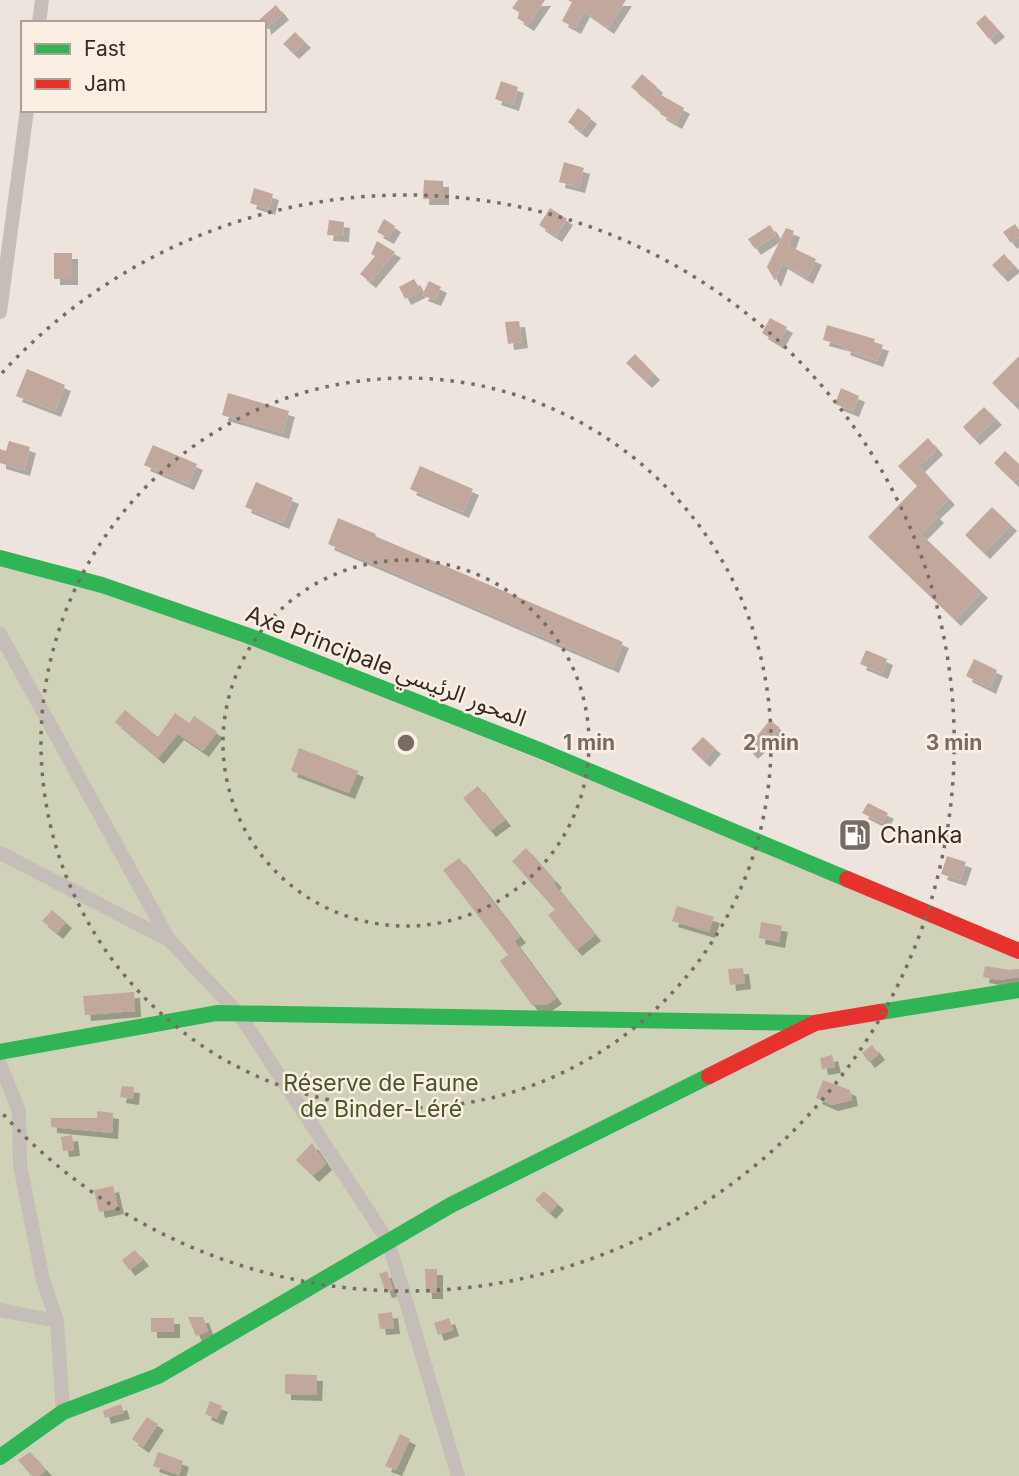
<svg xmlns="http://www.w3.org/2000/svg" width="1019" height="1476" font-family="Inter,'Noto Sans Arabic',sans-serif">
	<defs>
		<filter id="shadow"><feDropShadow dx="6" dy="6" stdDeviation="0" flood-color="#0004"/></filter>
	</defs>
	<rect width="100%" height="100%" fill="#ede5dd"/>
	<path fill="#cfd2b6" d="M0 558 102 585 1019 951V1476H0Z"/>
	<g fill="#c2a79d" filter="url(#shadow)">
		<path d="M518 0H545L528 25 517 18 520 13 512 8Z"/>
		<path d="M568 0H626L608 28 584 11 575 28 562 21 572 2Z"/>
		<path d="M276 5 283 14 265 29 264 23H259L258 21Z"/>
		<path d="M985 15 999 31 989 39 976 23Z"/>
		<path d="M295 32 305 42 293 53 283 44Z"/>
		<path d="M642 74 657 87 654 91 684 108 676 123 660 114 661 112 631 87Z"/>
		<path d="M501 81 518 87 513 105 495 99Z"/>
		<path d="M578 108 591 118 581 132 568 122Z"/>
		<path d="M564 162 584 168 579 187 559 182Z"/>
		<path d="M424 180 443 181V199H423Z"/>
		<path d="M254 188 273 194 269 209 250 203Z"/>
		<path d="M550 208 567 219 556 236 539 225Z"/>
		<path d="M384 219 395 226 388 238 377 232Z"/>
		<path d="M329 220 344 222 343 236 327 235Z"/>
		<path d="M1015 224 1019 230V237L1011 243 1003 232Z"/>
		<path d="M770 225 776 235 755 249 748 239Z"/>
		<path d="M786 228 794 231 789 246 816 259 807 278 782 263 775 281 767 267Z"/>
		<path d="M377 241 395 252 370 282 360 274 375 256 371 254Z"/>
		<rect x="54" y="253" width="18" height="26"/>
		<path d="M1004 254 1014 266 1002 276 992 265Z"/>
		<path d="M414 279 421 291 405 299 399 287Z"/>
		<path d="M429 281 441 287 435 300 422 295Z"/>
		<path d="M770 318 787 327 778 343 762 333Z"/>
		<path d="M519 321 522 342 508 344 505 322Z"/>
		<path d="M827 325 875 339 874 342 883 345 877 361 844 349 845 346 823 340Z"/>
		<path d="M635 354 654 374 646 382 626 363Z"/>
		<path d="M1019 356V398L1013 404 992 383Z"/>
		<path d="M27 369 65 385 55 411 16 396Z"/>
		<path d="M841 388 859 396 853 411 835 404Z"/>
		<path d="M228 393 289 411 283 433 222 415Z"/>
		<path d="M984 407 996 419 974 439 963 427Z"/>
		<path d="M928 438 937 449 919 466 949 499 934 513 938 517 921 534 982 592 955 620 868 537 917 486 898 466Z"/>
		<path d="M9 441 30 447 24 470 0 463V449L6 451Z"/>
		<path d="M153 445 197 464 188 484 144 465Z"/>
		<path d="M1005 451 1019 464V476L1014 482 994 463Z"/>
		<path d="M420 466 473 489 463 512 410 489Z"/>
		<path d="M256 482 293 498 283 523 245 507Z"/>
		<path d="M992 507 1011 525 984 553 965 535Z"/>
		<path d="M338 518 376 534 375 536 623 642 613 667 328 544Z"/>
		<path d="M866 650 887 659 882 673 860 664Z"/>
		<path d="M974 659 997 670 990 688 966 676Z"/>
		<path d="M125 710 158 737 175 713 189 723 194 716 217 732 203 751 178 734 158 758 115 722Z"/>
		<path d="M770 720 780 728 752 753 747 748Z"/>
		<path d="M703 737 715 748 704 761 691 749Z"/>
		<path d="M299 748 358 771 349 793 291 771Z"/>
		<path d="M478 786 505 820 490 831 463 798Z"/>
		<path d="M868 803 888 813 882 823 862 813Z"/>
		<path d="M526 848 556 882 554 884 595 935 576 950 548 915 555 910 512 861Z"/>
		<path d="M947 856 966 862 960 880 941 874Z"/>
		<path d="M459 858 520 937 514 941 556 998 546 1005H532L500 961 508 955 443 870Z"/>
		<path d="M677 906 714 917 709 932 672 921Z"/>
		<path d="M52 910 66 922 57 933 42 921Z"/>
		<path d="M761 922 782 926 779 942 759 938Z"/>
		<path d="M985 966 1010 970 1019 969V977L999 980 983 977Z"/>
		<path d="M743 968 745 983 730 985 728 969Z"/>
		<path d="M134 992 135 1011 85 1015 83 996Z"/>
		<path d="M872 1045 879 1054 869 1062 862 1053Z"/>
		<path d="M832 1055 835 1067 822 1069 820 1058Z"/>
		<path d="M823 1080 850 1090 852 1100 832 1105 816 1098Z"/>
		<path d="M122 1086 134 1087 133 1099 120 1097Z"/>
		<path d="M97 1111 113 1113 112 1133 51 1127V1118H97Z"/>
		<path d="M72 1135 74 1150 63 1151 61 1137Z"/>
		<path d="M312 1143 326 1164 313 1176 296 1160Z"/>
		<path d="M113 1186 118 1208 99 1212 94 1190Z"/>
		<path d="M544 1191 558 1204 550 1213 535 1200Z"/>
		<path d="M135 1250 143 1260 129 1270 122 1260Z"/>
		<path d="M425 1269H437V1293H426Z"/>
		<path d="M387 1271 393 1290 386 1292 379 1274Z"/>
		<path d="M392 1312 394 1328 380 1329 378 1314Z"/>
		<path d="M188 1317H203L208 1331 196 1336Z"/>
		<rect x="151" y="1318" width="23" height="14"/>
		<path d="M449 1318 453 1330 438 1335 434 1323Z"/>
		<path d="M285 1374 317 1375 316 1395 285 1394Z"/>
		<path d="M210 1401 222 1406 217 1419 205 1414Z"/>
		<path d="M121 1404 124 1413 105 1418 103 1411Z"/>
		<path d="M147 1417 158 1424 143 1447 132 1439Z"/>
		<path d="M400 1434 410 1439 396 1470 385 1466Z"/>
		<path d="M30 1452 46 1470 39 1476H32L18 1460Z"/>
		<path d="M158 1452 183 1461 179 1475 153 1466Z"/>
	</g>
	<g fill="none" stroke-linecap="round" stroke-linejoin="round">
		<g stroke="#c5bdb7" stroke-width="14">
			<path d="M39 23 42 0"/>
			<path d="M0 312 27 110"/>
			<path d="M0 634 169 940"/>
			<path d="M0 853 169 940 239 1014 388 1241 458 1476"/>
			<path d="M0 1064 19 1111 20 1165 43 1280 57 1321 63 1412"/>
			<path d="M0 1310 57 1321"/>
		</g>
		<g stroke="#30b455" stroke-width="16">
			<path d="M0 558 102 585 249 636 539 750 847 879"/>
			<path d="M880 1012 1019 990"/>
			<path d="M0 1052 217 1013 810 1023"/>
			<path d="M0 1457 63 1412 158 1376 451 1205 709 1076"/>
		</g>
		<g stroke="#e5322d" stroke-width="16">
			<path d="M847 879 1019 951"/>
			<path d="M709 1076 815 1023 880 1012"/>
		</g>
	</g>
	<g fill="none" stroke="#766b65" stroke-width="3.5" stroke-dasharray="3.5 7">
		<circle cx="406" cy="743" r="183"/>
		<circle cx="406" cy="743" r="365"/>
		<path d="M2 373A548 548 0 1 1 2 1113"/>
	</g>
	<defs>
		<symbol id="fuel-square" viewBox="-11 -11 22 22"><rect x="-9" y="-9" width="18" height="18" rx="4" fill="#766b65" stroke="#fbefe3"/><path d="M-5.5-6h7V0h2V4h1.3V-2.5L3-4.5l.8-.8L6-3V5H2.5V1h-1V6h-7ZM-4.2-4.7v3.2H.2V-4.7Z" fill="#fff"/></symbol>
	</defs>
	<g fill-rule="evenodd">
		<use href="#fuel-square" x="836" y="816" width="38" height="38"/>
	</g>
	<g text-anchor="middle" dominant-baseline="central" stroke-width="5" stroke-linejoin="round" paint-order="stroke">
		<g font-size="23" fill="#362a25" stroke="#fbefe3">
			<text transform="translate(386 666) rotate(21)">Axe Principale المحور الرئيسي</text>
		</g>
		<g font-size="23" fill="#362a25" stroke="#fbefe3" text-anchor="start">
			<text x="880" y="835">Chanka</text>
		</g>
		<g font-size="23" fill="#475627" stroke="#fbefe3">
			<text x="381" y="1083">Réserve de Faune<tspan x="381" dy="26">de Binder-Léré</tspan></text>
		</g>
	</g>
	<circle cx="406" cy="743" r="10" fill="#766b65" stroke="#fbefe3" stroke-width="3.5"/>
	<g font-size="21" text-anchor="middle" font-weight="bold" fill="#766b65" stroke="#fbefe3" stroke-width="5" stroke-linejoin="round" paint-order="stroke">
		<text x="589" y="750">1 min</text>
		<text x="771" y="750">2 min</text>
		<text x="954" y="750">3 min</text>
	</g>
	<rect x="21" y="21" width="245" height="91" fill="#fbefe3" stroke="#aca097" stroke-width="2"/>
	<rect x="35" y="44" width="35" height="10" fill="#30b455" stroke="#aca097" stroke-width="2"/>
	<text x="84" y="56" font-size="21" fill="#362a25">Fast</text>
	<rect x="35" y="79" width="35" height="10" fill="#e5322d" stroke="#aca097" stroke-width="2"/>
	<text x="84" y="91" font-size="21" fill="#362a25">Jam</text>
</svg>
